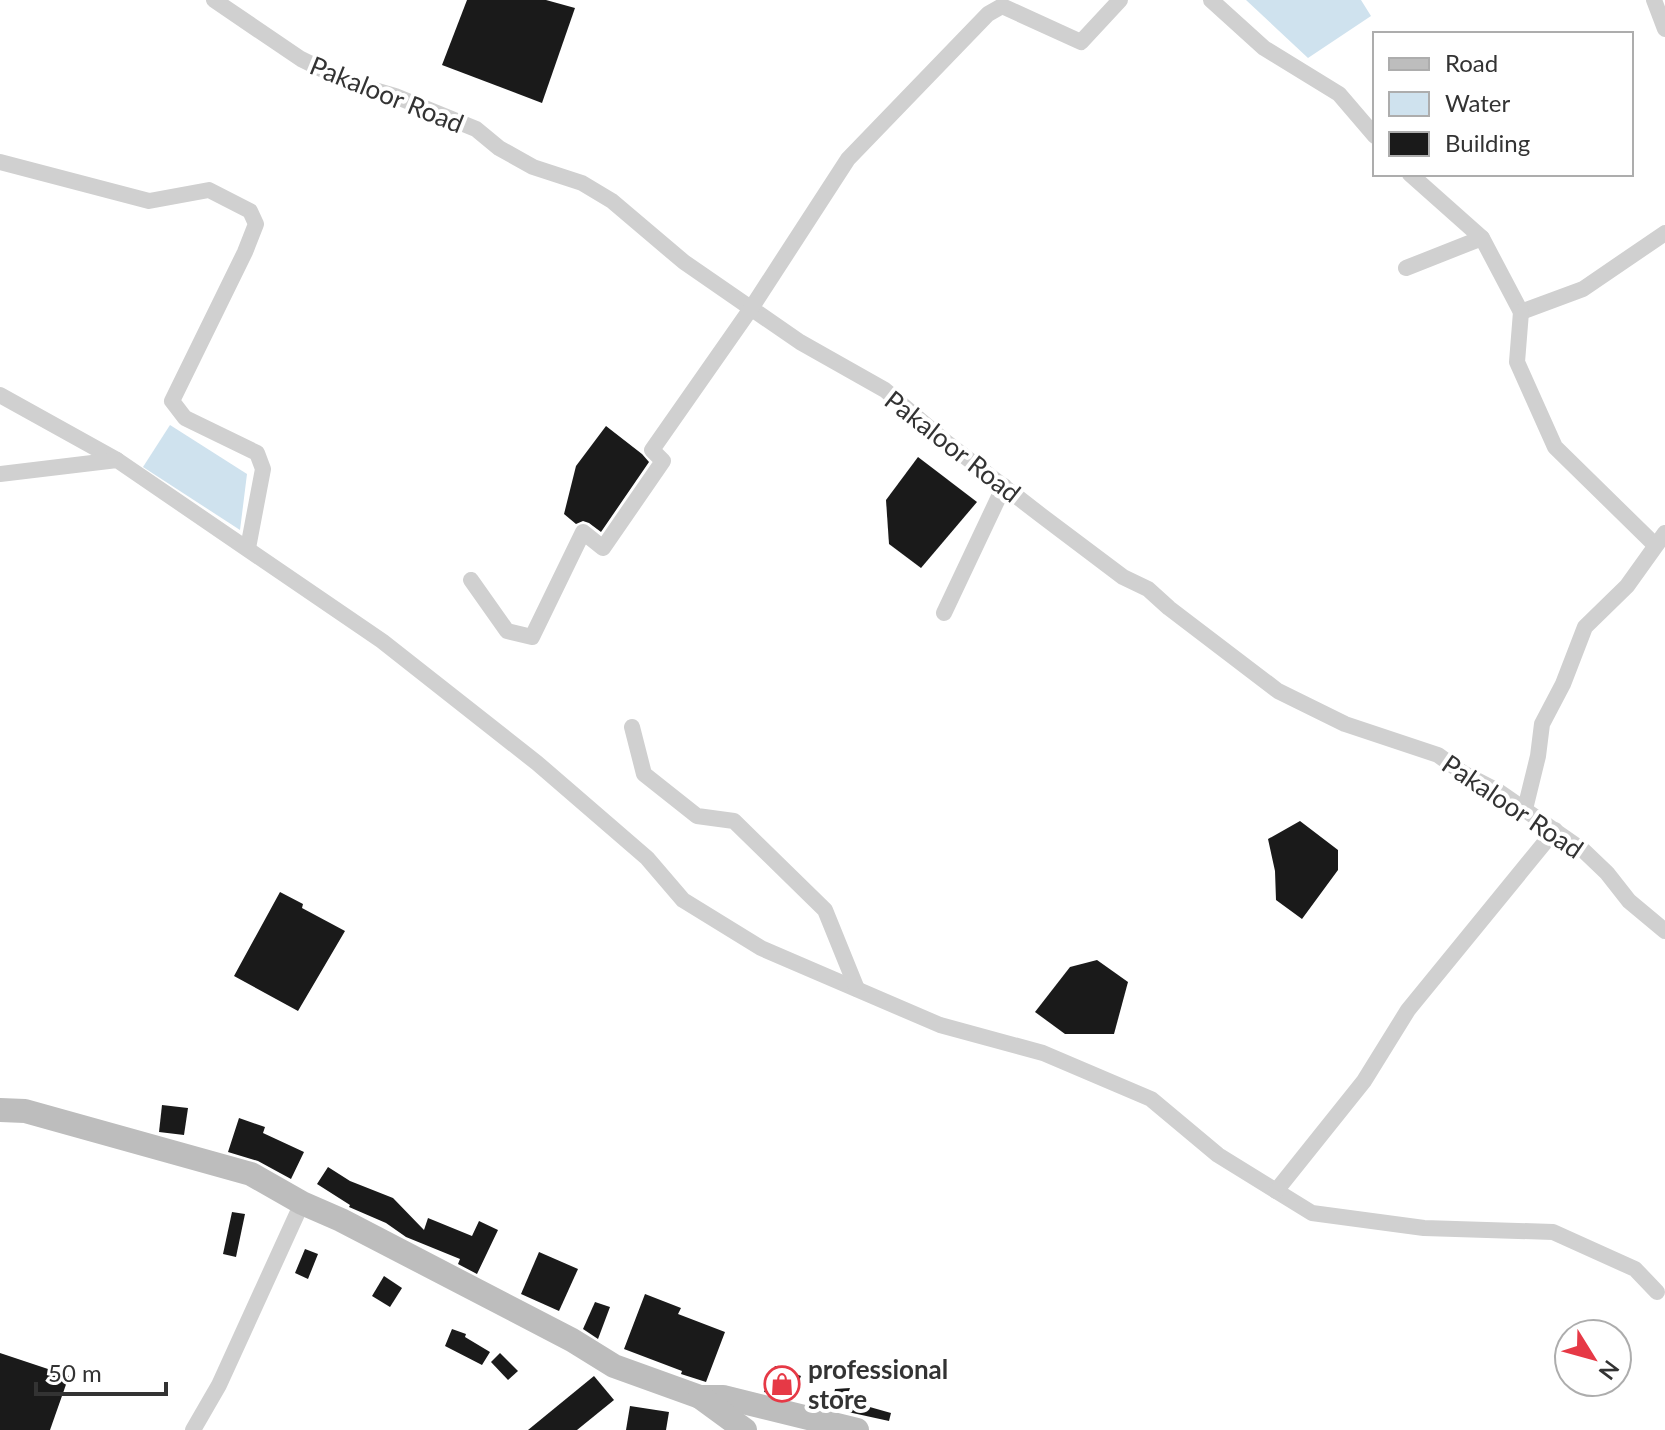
<svg xmlns="http://www.w3.org/2000/svg" width="1665" height="1430" font-family="Lato,sans-serif">
	<rect width="100%" height="100%" fill="#fff"/>
	<g fill="#cfe2ee">
		<path d="M1246 0H1361L1371 16 1308 58Z"/>
		<path d="M170 425 247 474 240 530 143 467Z"/>
	</g>
	<g fill="#1a1a1a">
		<path d="M467 0H546L575 8 542 103 442 65Z"/>
		<path d="M606 426 642 454 649 462 601 532 589 523 583 521 576 524 564 514 576 466Z"/>
		<path d="M918 457 977 502 921 568 889 544 886 500Z"/>
		<path d="M1300 821 1338 850V870L1302 919 1276 900 1275 871 1268 839Z"/>
		<path d="M280 892 303 904 302 908 345 931 298 1011 234 976Z"/>
		<path d="M1097 960 1128 982 1114 1034H1065L1035 1012 1070 967Z"/>
		<path d="M162 1105 188 1108 184 1135 159 1132Z"/>
		<path d="M239 1118 265 1127 263 1133 304 1152 291 1179 258 1161 228 1152Z"/>
		<path d="M328 1167 350 1181 393 1198 424 1230 428 1218 472 1236 479 1221 498 1230 477 1274 458 1264 460 1259 406 1237 386 1223 349 1207 350 1205 317 1184Z"/>
		<path d="M232 1212 245 1214 236 1257 223 1254Z"/>
		<path d="M305 1249 318 1254 308 1279 295 1273Z"/>
		<path d="M539 1252 578 1269 559 1311 521 1294Z"/>
		<path d="M384 1276 402 1288 390 1307 372 1296Z"/>
		<path d="M645 1294 681 1308 678 1314 725 1332 706 1382 681 1374 682 1371 624 1349Z"/>
		<path d="M595 1302 610 1307 598 1339 583 1329Z"/>
		<path d="M452 1329 466 1334 465 1337 490 1352 482 1365 445 1346Z"/>
		<path d="M0 1353 69 1376 50 1430H0Z"/>
		<path d="M500 1353 518 1371 508 1380 491 1362Z"/>
		<path d="M775 1366 801 1376 792 1398 764 1392Z"/>
		<path d="M594 1376 614 1400 577 1430H528Z"/>
		<path d="M850 1388 842 1411 831 1408 835 1389Z"/>
		<path d="M852 1402 891 1413 889 1421 848 1412Z"/>
		<path d="M630 1406 669 1412 666 1430H626Z"/>
	</g>
	<g fill="none" stroke-linecap="round" stroke-linejoin="round">
		<g stroke="#d0d0d0" stroke-width="16">
			<path d="M214 0 301 59 350 83 395 96 476 129 499 148 533 167 582 183 612 201 684 262 800 342 885 390 946 442 1042 516 1123 577 1148 589 1169 608 1278 691 1345 724 1438 755 1463 773 1498 791 1584 851 1607 873 1629 901 1665 931"/>
			<path d="M1211 0 1264 48 1339 94 1375 136"/>
			<path d="M1654 0 1665 29"/>
			<path d="M0 162 149 201 209 190 250 211 256 224 245 252 172 401 185 418 257 453 263 469 248 548"/>
			<path d="M1410 174 1482 238"/>
			<path d="M1406 268 1482 238 1521 312 1583 289 1665 233"/>
			<path d="M1521 312 1517 362 1555 447 1655 545"/>
			<path d="M0 395 117 460"/>
			<path d="M0 474 117 460 382 641 537 763 647 858 683 900 761 948 940 1025 1043 1053 1151 1099 1218 1155 1312 1213 1424 1228 1553 1232 1635 1269 1657 1292"/>
			<path d="M471 580 507 631 532 637 583 532 603 548 663 461 652 450 752 307 848 159 988 14 1002 6 1081 42 1120 0"/>
			<path d="M944 613 1004 486"/>
			<path d="M632 727 644 774 697 816 734 821 825 910 857 989"/>
			<path d="M1525 809 1538 756 1542 724 1563 684 1585 627 1627 586 1665 533"/>
			<path d="M1276 1191 1364 1081 1408 1010 1555 830"/>
			<path d="M193 1430 219 1385 302 1203"/>
		</g>
		<g stroke="#bdbdbd" stroke-width="24">
			<path d="M0 1110 25 1111 251 1174 302 1203 341 1220 572 1340 614 1366 700 1397H723L857 1430"/>
			<path d="M700 1397 745 1430"/>
		</g>
	</g>
	<defs>
		<symbol id="shop-ring" viewBox="-11 -11 22 22"><circle r="9.5" fill="#fff" stroke="#e63946" stroke-width="1.5"/><path d="M-5-2.5h2.3a2.7 3.5 0 0 1 5.4 0H5L5.5 6h-11ZM-1.5-2.5h3a1.5 2.3 0 0 0-3 0Z" fill="#e63946"/></symbol>
	</defs>
	<g fill-rule="evenodd">
		<use href="#shop-ring" x="762" y="1364" width="40" height="40"/>
	</g>
	<g text-anchor="middle" dominant-baseline="central" stroke-width="8" stroke-linejoin="round" paint-order="stroke">
		<g font-size="26" fill="#333" stroke="#fff">
			<text transform="translate(387 94) rotate(22)">Pakaloor Road</text>
			<text transform="translate(953 446) rotate(38)">Pakaloor Road</text>
			<text transform="translate(1513 806) rotate(34)">Pakaloor Road</text>
		</g>
		<g font-size="26" font-weight="bold" fill="#333" stroke="#fff" text-anchor="start">
			<text x="808" y="1369">professional<tspan x="808" dy="30">store</tspan></text>
		</g>
	</g>
	<rect x="1373" y="32" width="260" height="144" fill="#ffffff" stroke="#adadad" stroke-width="2"/>
	<rect x="1389" y="58" width="40" height="12" fill="#bdbdbd" stroke="#adadad" stroke-width="2"/>
	<text x="1445" y="72" font-size="24" fill="#333333">Road</text>
	<rect x="1389" y="92" width="40" height="24" fill="#cfe2ee" stroke="#adadad" stroke-width="2"/>
	<text x="1445" y="112" font-size="24" fill="#333333">Water</text>
	<rect x="1389" y="132" width="40" height="24" fill="#1a1a1a" stroke="#adadad" stroke-width="2"/>
	<text x="1445" y="152" font-size="24" fill="#333333">Building</text>
	<g transform="translate(1593 1358) rotate(127)"><circle r="38" fill="#ffffff" stroke="#adadad" stroke-width="2"/>
	<path d="M0-6L14 30L0 20L-14 30Z" fill="#e63946"/>
	<text y="-12" font-size="22" font-weight="bold" text-anchor="middle" fill="#333333">N</text>
	</g>
	<path d="M36 1382v12h130v-12" fill="none" stroke="#333333" stroke-width="4"/>
	<text x="48" y="1382" font-size="24" fill="#333333" stroke="#ffffff" stroke-width="6" paint-order="stroke">50 m</text>
</svg>
